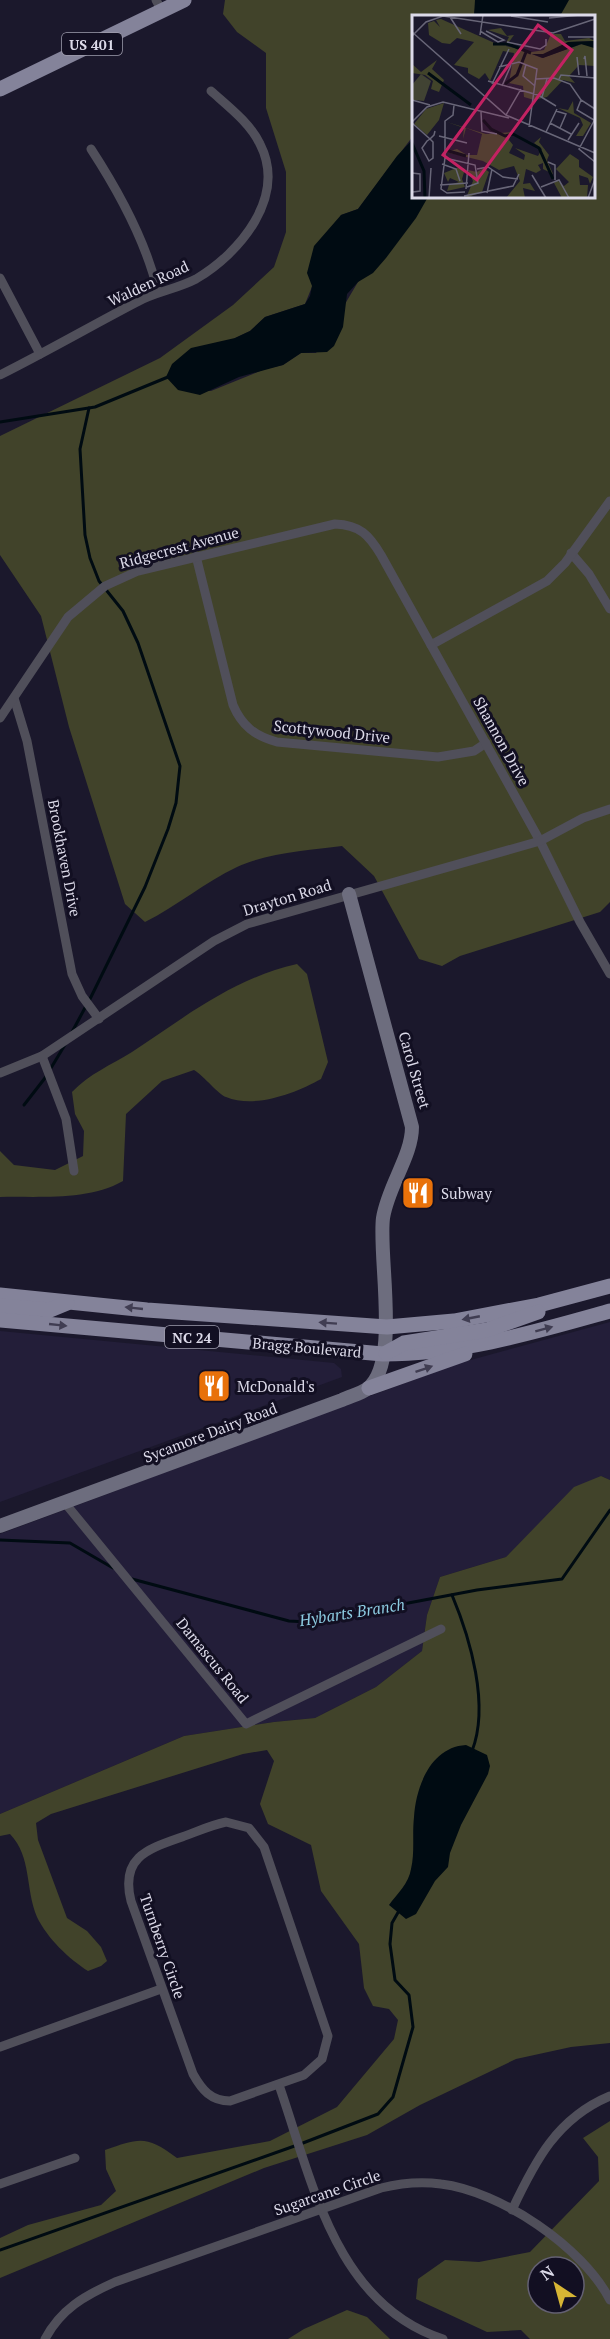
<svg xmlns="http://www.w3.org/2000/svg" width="610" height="2339" font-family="'PT Serif',serif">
	<rect width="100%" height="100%" fill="#1b182c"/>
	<g fill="#231e39">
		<path d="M610 1322V1480L601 1476 538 1525 506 1557 440 1577 427 1615 422 1651 376 1687 315 1718 274 1722 184 1736 0 1814V1534L456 1364Z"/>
		<path d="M0 1331 334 1363 341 1369 342 1377 0 1502Z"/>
	</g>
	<g fill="#41432a" fill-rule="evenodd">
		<path d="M225 0H476L474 16H414L413 136 358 209 341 215 305 304 265 317 250 331 235 338 178 390 211 391 265 369 283 365 301 353H316L358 282 400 236 425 197 594 196V16H559L567 0H610V902L600 912 460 956 442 966 419 959 374 876 342 846C310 850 267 853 237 867 205 882 177 906 145 922L125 904 69 727 41 616 0 555V436L160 358 233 305 274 267 286 232V172L266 108V53L237 32 223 14Z"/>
		<path d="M297 964 307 974 328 1062 321 1079C296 1093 255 1109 226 1097 219 1095 204 1076 194 1070L162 1081 126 1114 123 1181C88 1201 40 1196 0 1197V1151L14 1165 55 1170 83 1156 84 1131 75 1114 72 1092C89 1074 111 1065 132 1052 185 1017 234 978 297 964Z"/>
		<path d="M601 1476 610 1480V2043L571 2047 516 2059 420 2105 367 2135 264 2168 0 2278V2238L28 2225 101 2205 116 2191 106 2169 105 2150C140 2138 146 2135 177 2158L270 2141 337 2107 394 2039 398 2020 389 2009 373 2006 364 1988 359 1944 321 1891 311 1845 268 1824 260 1804 274 1761 267 1750 243 1754 51 1814 36 1823 38 1840 67 1918 87 1931 101 1947 107 1961 101 1966 88 1971C69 1959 47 1938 37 1917 25 1889 32 1857 10 1834L0 1836V1814L184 1736 274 1722 315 1718 376 1687 422 1651 427 1615 440 1577 506 1557 574 1487Z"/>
		<path d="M610 2121V2339H530L521 2330 487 2332 416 2299 418 2279 445 2260 479 2262 530 2252 599 2181 598 2157 583 2138ZM538 2267H574V2303H538Z"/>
		<path d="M347 2310 367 2317 390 2339H288L304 2329Z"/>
	</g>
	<g fill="#000b12">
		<path d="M475 0H569L560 16H474Z"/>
		<path d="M413 139 414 196 428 197 416 218 386 258 373 273 358 282 347 294 343 327 334 346 327 352 301 353 283 365 239 377 200 395 178 390 166 377 172 364 191 348 235 338 250 331 265 317 305 304 310 296 312 286 307 273 314 246 341 215 358 209 397 156Z"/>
		<path d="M466 1745 487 1755 490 1766 488 1774 461 1825 450 1853 448 1867 435 1881 416 1914 406 1919 389 1905C397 1894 409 1883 411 1869 415 1852 412 1835 414 1817 416 1786 431 1747 466 1745Z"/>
	</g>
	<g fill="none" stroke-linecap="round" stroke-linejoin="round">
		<g stroke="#000b12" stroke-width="3">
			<path d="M0 422 95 407 168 377"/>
			<path d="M89 1001 145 887 168 829 176 803 180 766 138 643 123 611 99 581 90 558 85 535 80 449 89 408"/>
			<path d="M72 1032 86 1006"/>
			<path d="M24 1105 45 1078 66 1043"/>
			<path d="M0 1540 70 1543 113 1568"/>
			<path d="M132 1579 289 1621 308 1622 477 1590 562 1579 610 1510"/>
			<path d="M452 1595C470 1638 490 1705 472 1751"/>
			<path d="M0 2250 303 2143 378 2114 393 2097 413 2027 409 1995 395 1980 390 1944 392 1923 400 1909"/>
		</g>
		<g stroke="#504f5a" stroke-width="9">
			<path d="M156 0 162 11"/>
			<path d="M91 149C119 192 146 241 158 292"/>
			<path d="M0 278 40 354"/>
			<path d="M0 375C46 352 91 326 137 302 155 292 177 289 196 279 240 253 287 197 260 144 250 123 229 107 211 91"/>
			<path d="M571 553 589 574 610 609"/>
			<path d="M196 556 233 705C242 726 255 736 277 742L438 757 474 751 486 743"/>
			<path d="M431 645 547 581 565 563 610 501"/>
			<path d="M14 698 27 741 72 974 82 996 99 1019"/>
			<path d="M0 718 68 617 105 586 138 571 335 524C360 525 369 535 381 555L540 841 580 922 610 974"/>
			<path d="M42 1056 66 1119 74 1171"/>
			<path d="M0 1073 42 1056 214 941 247 924 540 841 583 818 610 809"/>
			<path d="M65 1503 246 1724 441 1629"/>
			<path d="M226 1822 249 1828 264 1847 328 2036 322 2059 304 2075 230 2101C211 2101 202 2090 193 2074L131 1901C120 1857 148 1849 182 1837 196 1832 211 1825 226 1822Z"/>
			<path d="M0 2047 161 1989"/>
			<path d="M279 2085C312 2180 335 2304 443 2339"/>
			<path d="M0 2184 75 2158"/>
			<path d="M512 2210C535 2161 557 2118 610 2096"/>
			<path d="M45 2339C61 2309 84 2296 115 2282L381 2188C401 2183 420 2181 441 2184 500 2191 583 2247 610 2300"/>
		</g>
		<path stroke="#6d6d7e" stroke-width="14" d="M0 1526 342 1400C350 1396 360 1394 367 1389 401 1365 378 1257 383 1218 388 1186 412 1156 412 1127L349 894"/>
		<g stroke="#84839a" stroke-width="15">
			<path d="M0 89 184 0"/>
			<path d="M0 1295 147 1310 387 1327 454 1321 539 1305 610 1286"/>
			<path d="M0 1306 50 1310 67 1303"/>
			<path d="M0 1320 383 1354C462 1354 535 1332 610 1311"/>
			<path d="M386 1353 404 1343 487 1330 538 1312"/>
			<path d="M369 1388 465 1354"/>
		</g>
	</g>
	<defs><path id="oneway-solid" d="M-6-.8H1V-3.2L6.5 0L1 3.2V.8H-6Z" transform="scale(1.5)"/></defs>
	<g fill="#403d52">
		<use href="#oneway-solid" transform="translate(134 1308) rotate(-174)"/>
		<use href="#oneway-solid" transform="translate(471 1318) rotate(169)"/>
		<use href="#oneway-solid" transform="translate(328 1323) rotate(-176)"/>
		<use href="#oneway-solid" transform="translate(58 1325) rotate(6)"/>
		<use href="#oneway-solid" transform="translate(544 1329) rotate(-15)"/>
		<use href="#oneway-solid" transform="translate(424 1369) rotate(-19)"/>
	</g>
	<defs>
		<symbol id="restaurant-square" viewBox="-11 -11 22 22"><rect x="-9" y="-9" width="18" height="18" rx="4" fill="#e8710a" stroke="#120f22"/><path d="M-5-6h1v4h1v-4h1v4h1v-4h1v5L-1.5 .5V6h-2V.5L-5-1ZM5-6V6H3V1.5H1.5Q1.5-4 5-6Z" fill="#fff"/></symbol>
	</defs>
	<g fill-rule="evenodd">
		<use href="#restaurant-square" x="399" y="1174" width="38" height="38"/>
		<use href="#restaurant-square" x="195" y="1367" width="38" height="38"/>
	</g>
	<g text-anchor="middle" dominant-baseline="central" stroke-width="6" stroke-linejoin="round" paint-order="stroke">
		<g fill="#120f22" stroke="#9f9dad" stroke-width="1.5">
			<rect x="62" y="33" width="60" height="22" rx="4.5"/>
			<rect x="165" y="1326" width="54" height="22" rx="4.5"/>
		</g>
		<g font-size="14" font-weight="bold" fill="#dcdae9">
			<text x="92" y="44">US 401</text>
			<text x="192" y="1337">NC 24</text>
		</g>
		<g font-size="15" fill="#dcdae9" stroke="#120f22">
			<text transform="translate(148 283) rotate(-25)">Walden Road</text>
			<text transform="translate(179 547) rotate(-15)">Ridgecrest Avenue</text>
			<text transform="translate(332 731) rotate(6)">Scottywood Drive</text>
			<text transform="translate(502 741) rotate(61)">Shannon Drive</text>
			<text transform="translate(65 858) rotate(79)">Brookhaven Drive</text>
			<text transform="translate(287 897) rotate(-17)">Drayton Road</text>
			<text transform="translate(415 1070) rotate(74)">Carol Street</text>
			<text transform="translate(307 1347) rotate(5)">Bragg Boulevard</text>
			<text transform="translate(210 1432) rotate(-21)">Sycamore Dairy Road</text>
			<text transform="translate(213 1660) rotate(51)">Damascus Road</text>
			<text transform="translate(163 1946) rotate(71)">Turnberry Circle</text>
			<text transform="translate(327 2192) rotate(-19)">Sugarcane Circle</text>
		</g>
		<g font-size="15" fill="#dcdae9" stroke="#120f22" text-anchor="start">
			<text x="441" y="1193">Subway</text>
			<text x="237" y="1386">McDonald's</text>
		</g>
		<g font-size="16" font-style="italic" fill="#8dcce2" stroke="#120f22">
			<text transform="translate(352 1612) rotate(-9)">Hybarts Branch</text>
		</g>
	</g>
	<g transform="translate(412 15)">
		<rect width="183" height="183" fill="#1b182c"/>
		<path d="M9 59 19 66 12 86 1 85 0 70Z" fill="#414333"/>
		<path d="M29 4 87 30H93L97 22 76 15 89 13 95 21 102 20 94 31 120 37 132 35 139 19H149L153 26 177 23 183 26 157 27 131 40 120 39 130 43 170 29 183 32V51L167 50 157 61 163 68 151 65 135 82 122 85 112 82 111 71 97 68 102 38 91 36 78 66 73 58 67 64 56 58V53L42 50 62 27 45 23 38 29 30 28 17 20 16 8 22 6 28 12 24 5ZM25 45 20 54 32 65 27 77 19 74 21 66 13 60 0 58V49L9 57ZM161 86 162 98 179 108 171 121H164L171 110 168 103 146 93 156 95ZM32 88 27 105 15 120 2 109 14 94ZM35 107 74 119 100 117 97 125 101 130 97 138 112 145 113 140 103 133 126 141 130 134 122 128 129 122 127 127 137 140 135 145 141 159 131 154V148L126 150 129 155 124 158 114 154 111 169 118 168 123 176 111 173 113 183H94L108 166 102 151 87 155 71 146 34 137 45 134 55 140H65L70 119 54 113 51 124 52 113ZM158 139 167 145V152L181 162 178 169 176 163 167 160 168 170H176L175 183H150L142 168 145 165 152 171 157 167 144 154ZM47 152 53 154 50 164 53 172 35 176 37 170 47 167 38 163 36 167 32 158ZM72 153 77 157 70 177 54 183 61 166 56 155 65 157Z" fill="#41432a"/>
		<path d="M183 26 182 33 169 29 131 43 120 39H131L156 27Z" fill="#000b12"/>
		<path fill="none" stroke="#000b12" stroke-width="3" d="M81 29H96L119 38M16 58 59 90M93 69 105 60 114 37M71 105 79 114 93 121 101 119 127 133 141 164M0 128 12 156 13 183M33 135 54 141"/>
		<path fill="none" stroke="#686678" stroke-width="1.5" d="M99 1 136 7M38 2 49 19M137 3 168 0M68 16 86 27 92 25 74 16M0 17 94 100 183 138M68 20 71 0M0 21 14 7 31 1 141 18 183 4M156 22H183M95 27 128 34 134 30V24M165 42 167 60M172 44 173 41 175 61M114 49 111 61 123 71M87 52 107 47 125 54 117 112M124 64 142 63 158 69 169 85 183 94M147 64 149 60 183 63M76 66 126 80 144 91M80 69 97 34M90 71 99 50M130 82 135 64M0 85 18 90M169 85 165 95 182 105M144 96 154 99 148 113M69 97 70 116 85 119M94 100 109 74M183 104 167 134 183 147M0 107 15 92 31 87 97 103M0 108 18 124 21 127V143L17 146 10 133 15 126 18 124 22 120 23 116M138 108 159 119M134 117 145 94M27 121 55 128M156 125 167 108M33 143V106L41 100 42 90M136 147 143 150V165M30 149 44 154 48 166M65 154 76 152 91 162 106 164M0 158 8 159V176L1 177M120 160 134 183M28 170 56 168M129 172 147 165 157 183M54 174 57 138M53 177 35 178 29 174 33 143 63 150 66 168 55 172M75 178 80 154M52 181 101 171 107 159M17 183 19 153M176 183 183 164"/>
		<path fill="#c32262" fill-opacity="0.15" stroke="#c32262" stroke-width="3" d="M126 10 160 35 65 165 31 140Z"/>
		<rect width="183" height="183" fill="none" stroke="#dcdae9" stroke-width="3"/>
	</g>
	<g transform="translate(556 2285) rotate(324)"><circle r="28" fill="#120f22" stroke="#636072" stroke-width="1.5"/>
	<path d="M0-4.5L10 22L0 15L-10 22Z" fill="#d6b534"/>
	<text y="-9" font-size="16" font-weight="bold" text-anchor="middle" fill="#dcdae9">N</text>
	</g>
</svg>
